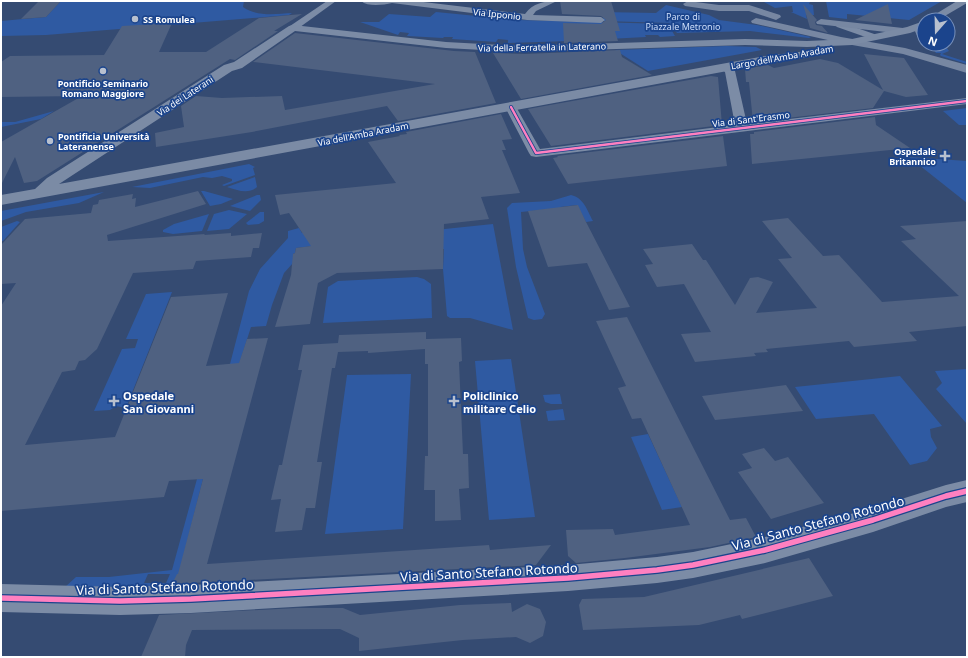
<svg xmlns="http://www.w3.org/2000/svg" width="968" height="658" font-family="'Noto Sans',sans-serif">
	<rect width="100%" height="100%" fill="#354b72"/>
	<g fill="#2f5aa2" fill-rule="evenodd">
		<path d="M61 1H244L243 7C257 17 276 14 292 13L289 15 46 35 1 36V21L46 17Z"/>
		<path d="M750 1H814L810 2 809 4 813 5 814 15H806L807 19 791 12H793L792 6 775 8 764 2H753Z"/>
		<path d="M826 1H942L909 20 847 14V19L829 17Z"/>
		<path d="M666 5 709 15 719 20 757 25 811 37 809 38 750 31 677 33 669 23 604 21 601 12 656 13Z"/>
		<path d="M436 12 518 20 668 24 675 36 660 37 658 35H645L646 37 570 41 508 43V40L498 39 496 42 452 39 453 37H444L443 38 407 36 409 33 400 32 398 35 360 22H379L389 14 430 17Z"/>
		<path d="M930 44H944L949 51 942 54 967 62V64L941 56 940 55 941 53H936Z"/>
		<path d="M727 46 756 47 762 50 648 71 615 50Z"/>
		<path d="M967 108V125H959L943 111Z"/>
		<path d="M54 111 41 119 1 127V122H15Z"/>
		<path d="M909 157 967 161V203Z"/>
		<path d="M249 164 255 167 253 168 255 175 224 186 222 185 232 181V179L222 176 212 178 203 177 150 188 132 187Z"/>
		<path d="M255 177 257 187C248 195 237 190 227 187Z"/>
		<path d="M201 191H204L233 199 221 204 210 206Z"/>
		<path d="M104 192 79 203 26 212 1 221V211Z"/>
		<path d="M257 195H260L261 200 250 211 230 206Z"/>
		<path d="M571 195C584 198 587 210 593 221L586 222 577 205 560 207 561 208 521 212 523 249 527 267 545 314 542 319 534 320 528 318 516 267 507 208 512 203 551 201Z"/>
		<path d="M229 210 247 214 229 229 207 231 214 214Z"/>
		<path d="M260 212H264V221L259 224 248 225 246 223Z"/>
		<path d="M209 214 202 231 173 234 163 232V230L174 224Z"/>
		<path d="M17 221 20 222 3 241H1V227Z"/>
		<path d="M493 224 513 330 470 318H450L447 316 443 269 444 249 329 255 330 244 296 248 295 253 293 254V263L284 273 272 305 266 326 251 327 207 464 230 364 249 291 260 269 288 238V231L299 228 302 233 348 228 358 238Z"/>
		<path d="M417 277 424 279 431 284 432 318 323 323 328 287 338 281Z"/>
		<path d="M172 292 126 408 116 406 110 410 94 411 122 349 135 348 138 339H126L146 294Z"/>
		<path d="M511 359 535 517 489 520 475 361Z"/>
		<path d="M967 369V424L936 389 942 383 935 371Z"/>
		<path d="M411 374 403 529 325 534 347 375Z"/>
		<path d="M900 376 942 426 930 429 931 437 937 448 927 461 910 465 874 414 816 419 795 387Z"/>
		<path d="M560 394 562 404H551L545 402 543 395Z"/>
		<path d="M563 409 565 420 548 421 546 411Z"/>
		<path d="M648 434 682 507 662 510 631 437Z"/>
		<path d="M197 479H203L175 589 64 588 76 577H109L172 570ZM148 574H170L166 583H144Z"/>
	</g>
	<g fill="#4f6181">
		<path d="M39 1H61L46 17 21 19Z"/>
		<path d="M560 1H611L620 31H615L618 41 564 43 563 23 601 24 606 20 601 16 562 14Z"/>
		<path d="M803 4 817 20 815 22 816 25 822 26 828 33 810 28Z"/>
		<path d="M888 4 892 24 855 20Z"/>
		<path d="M302 14 274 31H278L235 60 230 59 37 181 24 183 15 157 1 185V142L82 96 1 97V62L10 56 104 55 122 26 172 23 159 52H206L259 18Z"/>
		<path d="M295 33 454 51 475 52 496 103 398 121 387 106 252 132 156 147 155 133 184 127 181 106 196 96 222 98 282 96 285 110 435 84 253 62Z"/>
		<path d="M620 50 622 57 652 75 521 99 493 53 525 54Z"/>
		<path d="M864 54 904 58 928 95 906 97 884 91 873 108 753 122 749 82H746L745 69 768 65 774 68 820 59 838 63 883 90Z"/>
		<path d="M711 76 718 77 722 125 551 146 528 109Z"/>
		<path d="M501 114 512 139 502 140 506 150H502L520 193 481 197 489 219 444 224 443 269 337 273 318 283 310 324 275 327 291 275 293 254 295 253 296 248 311 246 289 213 280 215 275 195 396 183 368 142 400 136 399 135 407 134 406 132Z"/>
		<path d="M875 117 876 125 910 148 752 164 750 134H754V132Z"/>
		<path d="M723 136 727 166 568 184 553 158 558 157 557 156Z"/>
		<path d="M198 191 206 204 107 235 108 241 205 234 204 235 231 233V236L262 233 259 248H253L251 257 196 261 193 269 133 273 97 349 85 360 79 361 75 370 62 372 25 445 115 437 171 297 228 293 206 366 239 363 247 339 268 338 207 564 489 545 490 550 551 545 536 565 172 584 177 574H178L203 479 169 481 164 497 1 511V306L16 283 1 284V245L25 219 91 213 93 205 98 204 99 200 133 194 132 199 136 198 135 207Z"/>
		<path d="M578 205 586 222 630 307 609 310 587 263 548 267 528 211Z"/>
		<path d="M788 218 823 256 839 255 882 302 959 296 901 241 916 239 900 226 967 221V326L909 332 917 341 854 347 849 341 766 349 768 352 754 353 756 356 695 362 681 334 711 332 684 284 657 287 645 265 653 264 643 249 692 244 703 260H706L735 305 750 278 758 277 773 282 756 313 817 308 778 259 792 258 762 221Z"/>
		<path d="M627 317 730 520 746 518 756 537 710 547 625 558 576 563 568 556 566 530 613 529 615 535 690 525 641 418 632 419 618 388 626 386 596 321Z"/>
		<path d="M426 332V339L461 338 462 361 459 362 463 454H468L469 488 459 489 461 520 435 521V490H424L425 456H428V364H425V349L368 353V351L338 352 335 368H332L317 462H322L315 508H306L302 530 275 532 281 499 271 500 279 465H282L302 370H298L303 345 338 343 339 335Z"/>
		<path d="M786 385 803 411 715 420 702 396Z"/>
		<path d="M764 448 775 461 788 457 824 503 771 519 738 472 752 468 742 454Z"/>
		<path d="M809 558 833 596 742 619 740 615 699 625 583 630 579 605 582 599 644 597Z"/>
		<path d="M511 603 512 612 527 604 540 609 546 622 543 636 530 643 516 637 463 640 359 651V638L340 629 192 630 186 645 185 657H141L159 615 297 608H343L360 615 460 605Z"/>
	</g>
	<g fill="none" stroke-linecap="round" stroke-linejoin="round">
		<g fill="#7c8ca6" fill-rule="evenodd">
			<path d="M327 1H336L296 30H290L288 28 290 26Z"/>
			<path d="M361 1H415L525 14C533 3 544 1 557 1L536 11 533 15 601 17 605 20 601 23 527 20 392 3C383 5 368 7 361 1Z"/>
			<path d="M840 22 877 35 879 37 874 40 837 27 835 25 837 23Z"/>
			<path d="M724 64 735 71 747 124 967 98V104L536 157 531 156 529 153 505 107 507 105H515L540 149 735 125 725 72 719 67Z"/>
			<path d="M967 480V502L946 507 873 532 765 563 693 578 657 583 568 591 191 613 120 615 1 612V584L120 587 191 585 568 565 657 557 693 552 765 537 873 508 946 485Z"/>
		</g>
		<g fill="#7787a2" fill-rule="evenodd">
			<path d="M688 1 719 5H749L780 15 781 17 776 20 749 11H719L685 6 683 4Z"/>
			<path d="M756 18 841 37 905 48 967 65V73L903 54 841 43 752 23 751 21Z"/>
			<path d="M821 19 903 28 908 31 903 34 817 24 816 22Z"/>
			<path d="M918 24 922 25 924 29V43L920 42 913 27Z"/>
		</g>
		<g fill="#7b8ba5" fill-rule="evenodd">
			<path d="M957 1H967V3L938 20H926Z"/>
			<path d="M924 21V28L910 33 852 45 807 47 745 45 521 52 446 48 295 31 242 68 232 71 59 184 765 56 807 51 811 52 813 54 811 56 807 57 765 64 1 205V195L35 189 47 178 224 65 234 62 289 26 293 25 446 42 521 46 745 39 807 41 852 39 907 27Z"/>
		</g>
		<defs>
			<path id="cycleway-far1" d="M511 107 536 153 967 101"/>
			<path id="cycleway" d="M1 598 120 601 191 599 568 578 657 570 693 565 765 550 873 520 946 496 967 491"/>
		</defs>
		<use href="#cycleway-far1" stroke="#1b448c" stroke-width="4"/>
		<use href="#cycleway" stroke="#1b448c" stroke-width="8"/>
		<use href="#cycleway-far1" stroke="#ff80c0" stroke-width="2.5"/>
		<use href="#cycleway" stroke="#ff80c0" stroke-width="5.5"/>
	</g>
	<g fill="#b8c0ce" stroke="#1b448c" stroke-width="1.5">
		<circle cx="135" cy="19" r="4"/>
		<circle cx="103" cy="71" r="4"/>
		<circle cx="50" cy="141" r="4"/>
		<path d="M943 150h4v4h4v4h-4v4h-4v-4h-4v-4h4z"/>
		<path d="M112 395h4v4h4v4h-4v4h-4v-4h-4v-4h4z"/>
		<path d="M452 395h4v4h4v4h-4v4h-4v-4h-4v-4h4z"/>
	</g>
	<g text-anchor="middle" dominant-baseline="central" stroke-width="3.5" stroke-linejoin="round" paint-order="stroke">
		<g font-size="9" fill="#fff" stroke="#1b448c">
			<text transform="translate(497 14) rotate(6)">Via Ipponio</text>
			<text transform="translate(542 47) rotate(-1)">Via della Ferratella in Laterano</text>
			<text transform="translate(782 57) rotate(-10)">Largo dell'Amba Aradam</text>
			<text transform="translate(185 96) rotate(-33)">Via dei Laterani</text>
			<text transform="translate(751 119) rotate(-7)">Via di Sant'Erasmo</text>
			<text transform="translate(363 134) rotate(-11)">Via dell'Amba Aradam</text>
		</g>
		<g font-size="9" fill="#ccddfa" stroke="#1b448c">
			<text x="683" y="16">Parco di<tspan x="683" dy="10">Piazzale Metronio</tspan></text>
		</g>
		<g font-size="9" font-weight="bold" fill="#fff" stroke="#1b448c" text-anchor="start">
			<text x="143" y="19">SS Romulea</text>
			<text x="103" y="83" text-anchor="middle">Pontificio Seminario<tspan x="103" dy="10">Romano Maggiore</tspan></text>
			<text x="58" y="136">Pontificia Università<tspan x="58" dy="10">Lateranense</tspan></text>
			<text x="936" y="151" text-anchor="end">Ospedale<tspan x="936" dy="10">Britannico</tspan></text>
		</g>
		<g font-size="11" font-weight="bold" fill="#fff" stroke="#1b448c" text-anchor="start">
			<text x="123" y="395">Ospedale<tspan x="123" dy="13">San Giovanni</tspan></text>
			<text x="463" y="395">Policlinico<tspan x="463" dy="13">militare Celio</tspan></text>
		</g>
		<g font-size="13" fill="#fff" stroke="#1b448c">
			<text transform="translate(818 523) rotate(-15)">Via di Santo Stefano Rotondo</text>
			<text transform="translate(489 572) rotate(-3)">Via di Santo Stefano Rotondo</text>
			<text transform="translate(165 587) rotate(-2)">Via di Santo Stefano Rotondo</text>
		</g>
	</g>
	<rect width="968" height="658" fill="none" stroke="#ffffff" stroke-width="4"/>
	<g transform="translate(936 32) rotate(200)"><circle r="19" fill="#1b448c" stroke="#768fba"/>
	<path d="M0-3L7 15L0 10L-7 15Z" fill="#b8c0ce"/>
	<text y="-6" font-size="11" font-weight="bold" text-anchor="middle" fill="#ffffff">N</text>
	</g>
</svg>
